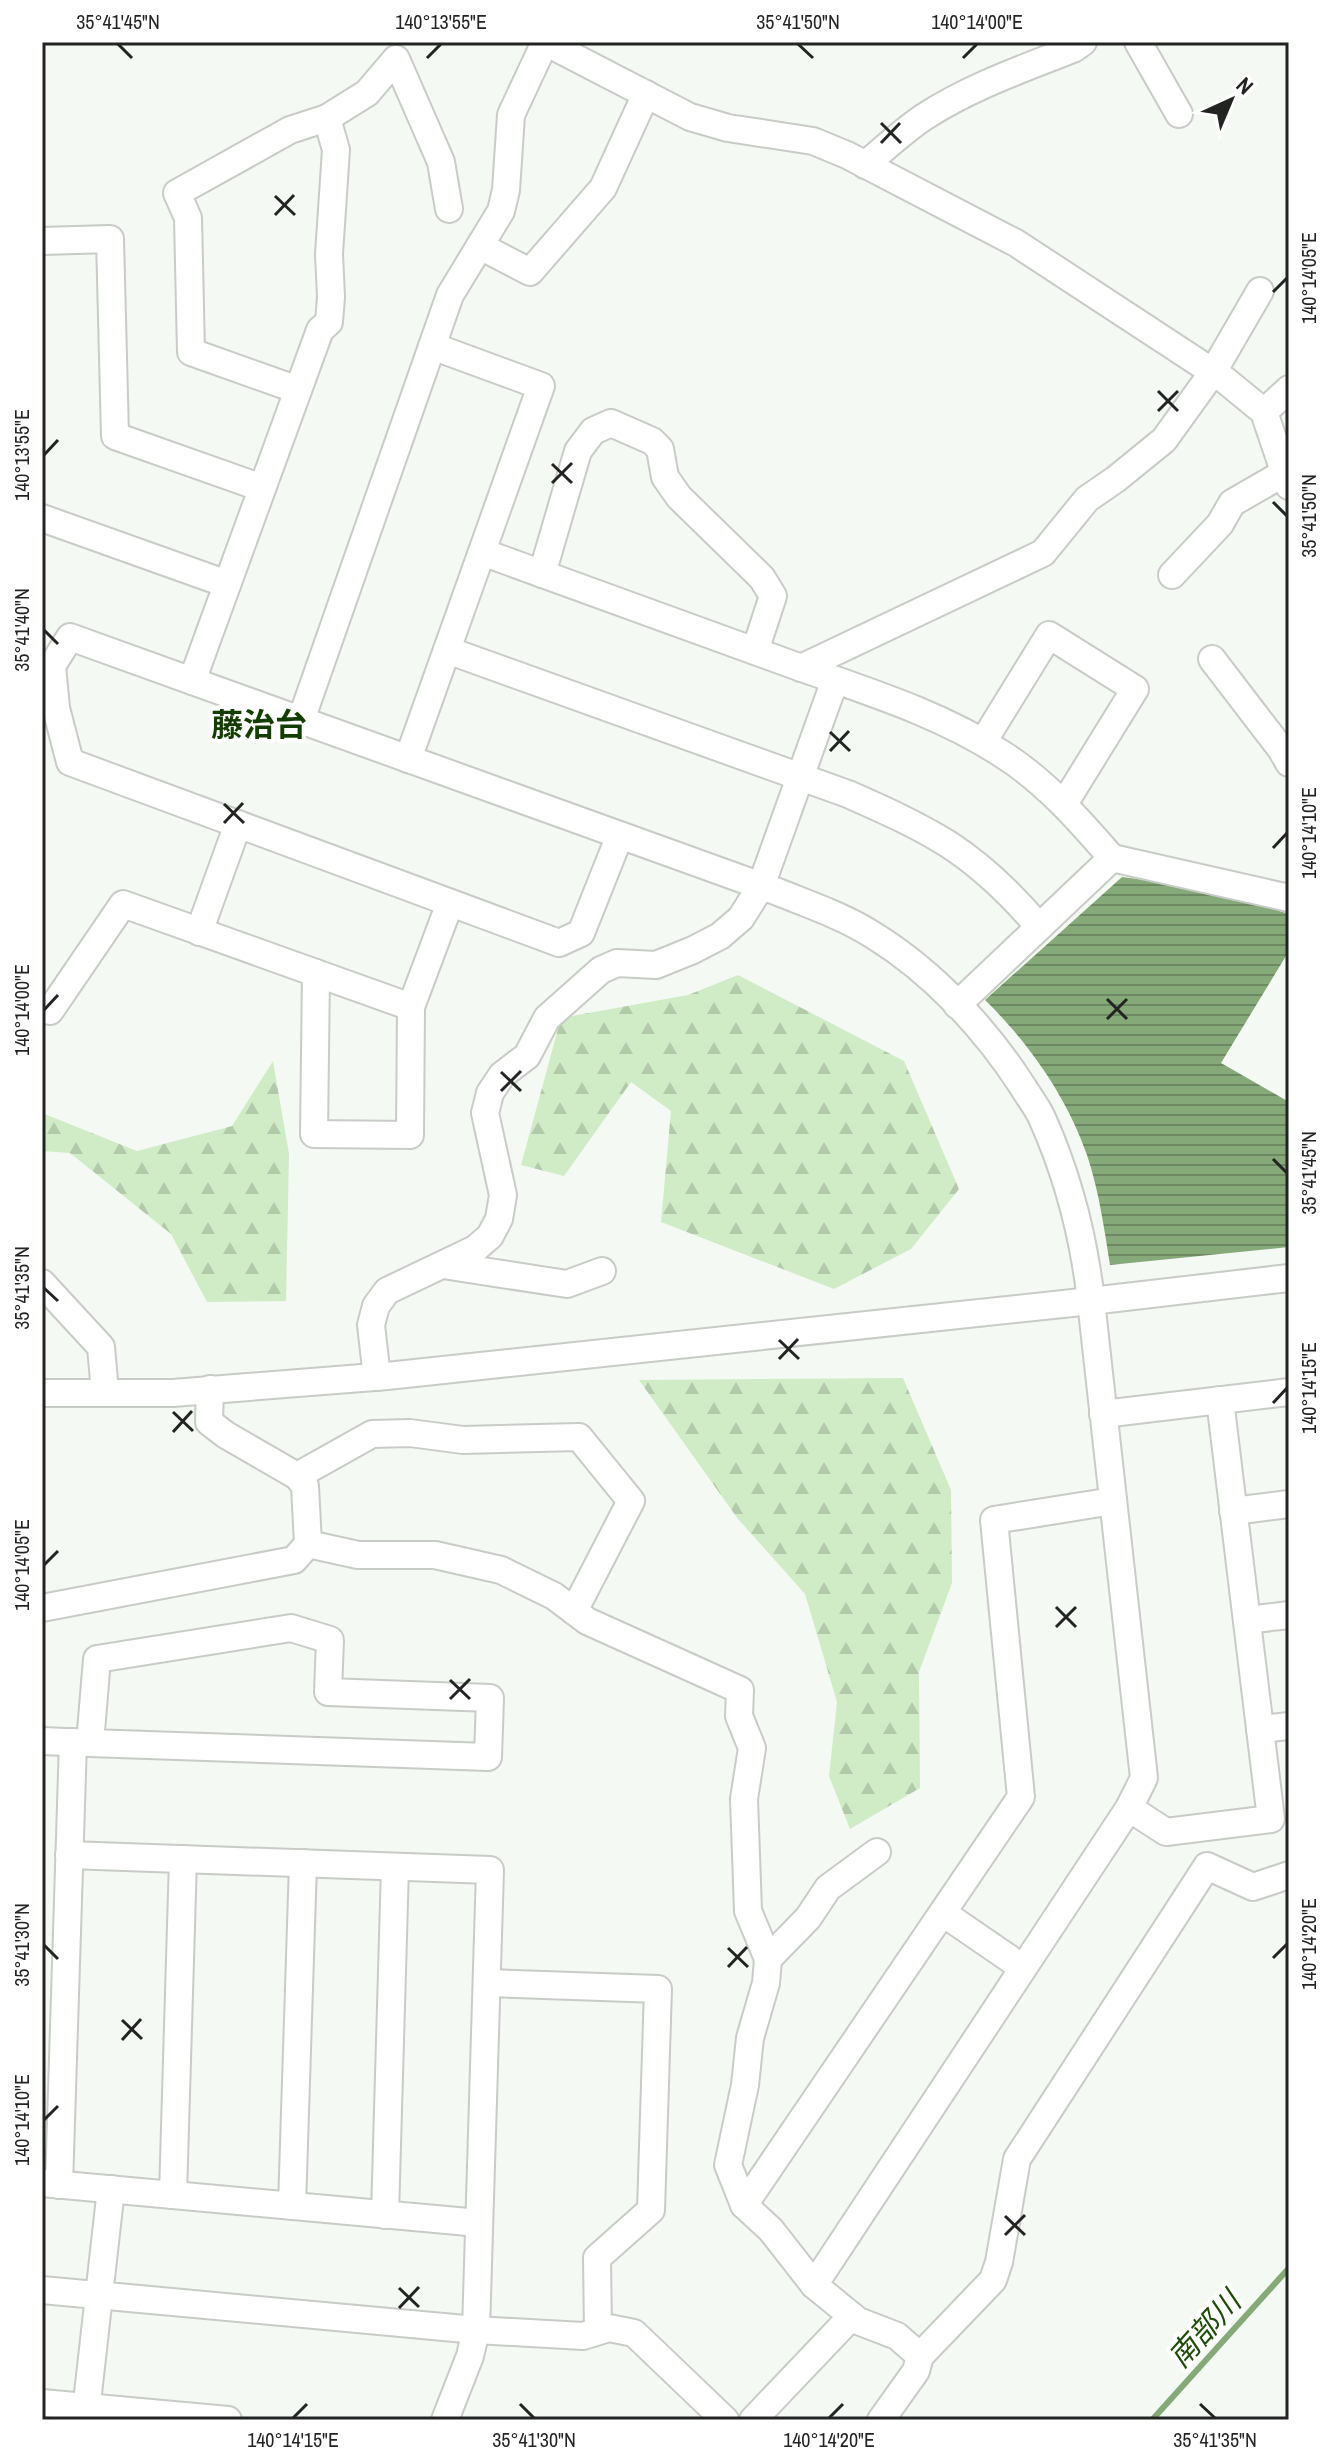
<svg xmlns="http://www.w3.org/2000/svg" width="1331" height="2462" font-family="'Archivo Narrow','Noto Sans JP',sans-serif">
	<defs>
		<pattern id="forest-firs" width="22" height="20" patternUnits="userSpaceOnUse" patternTransform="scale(2)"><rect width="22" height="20" fill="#d0ecc6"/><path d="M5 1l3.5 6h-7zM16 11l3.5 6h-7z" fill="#b2caaa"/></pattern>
		<pattern id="water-rules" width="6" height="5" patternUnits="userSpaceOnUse" patternTransform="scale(2)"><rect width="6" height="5" fill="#85a979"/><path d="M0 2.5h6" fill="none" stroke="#6c8963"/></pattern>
	</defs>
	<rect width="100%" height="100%" fill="#f4f9f3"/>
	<g fill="url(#forest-firs)">
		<path d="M738 975 904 1061 959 1189 911 1249 834 1289 661 1222 671 1111 631 1082 564 1176 521 1165 561 1018 688 995Z"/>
		<path d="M273 1061 289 1154 286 1301 207 1302 171 1234 70 1153 42 1151V1113L137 1151 232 1126Z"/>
		<path d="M903 1378 951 1490 952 1583 919 1672 920 1788 850 1829 829 1776 837 1702 805 1594 738 1519 639 1380Z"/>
	</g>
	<path fill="url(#water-rules)" d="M1122 877 1207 888 1289 914V951L1221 1063 1289 1102V1247L1110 1265C1104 1228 1099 1191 1087 1155 1067 1097 1029 1043 985 1000Z"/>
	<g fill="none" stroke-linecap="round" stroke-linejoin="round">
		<path stroke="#85a979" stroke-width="6" d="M1152 2420 1289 2268"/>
		<defs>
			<g id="minor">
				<path d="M545 42 690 117 728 128 813 141 847 155 1016 243 1225 380 1264 412 1289 486"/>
				<path d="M1138 42 1179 114"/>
				<path d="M865 165C884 149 903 131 924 117 970 87 1022 69 1073 49L1083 42"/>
				<path d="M42 241 110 239 115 436 262 488"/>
				<path d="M480 246 530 272 603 188 646 94"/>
				<path d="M298 390 191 352 188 218 177 193 290 130 327 118 367 93 396 59 441 162 449 209"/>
				<path d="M1264 412 1289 389"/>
				<path d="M42 518 227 584"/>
				<path d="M482 552C586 590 691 628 796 666 866 691 939 713 1002 754 1045 781 1079 820 1112 858"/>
				<path d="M542 574 578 451 593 431 611 423 652 441 660 449 665 477 679 497 762 578 773 596 755 651"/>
				<path d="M1172 575 1220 524 1232 503 1284 473"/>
				<path d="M447 650 848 794C882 809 916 824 948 844 982 866 1013 896 1039 927"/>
				<path d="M1212 659 1281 749 1289 763"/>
				<path d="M801 668 1043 553 1087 499 1116 479 1164 440 1213 372 1260 291"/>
				<path d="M192 681 320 330 329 322 331 297 329 254 336 150 327 118"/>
				<path d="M301 720 450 295 501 211 506 190 511 115 545 42"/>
				<path d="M983 742 1049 635 1135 689 1064 804"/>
				<path d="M408 759 541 386 432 346"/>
				<path d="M199 932 238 824"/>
				<path d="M316 973 314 1134 410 1135 411 1007 450 903"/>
				<path d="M957 1005 1112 858 1289 898"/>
				<path d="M50 1011 123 904 411 1007"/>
				<path d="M443 1265 567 1284 602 1271"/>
				<path d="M42 1283 101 1347 105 1392"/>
				<path d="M377 1377 371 1325 376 1306 387 1291 475 1249 490 1236 499 1219 503 1195 485 1113 490 1093 502 1075 527 1056 547 1018 601 970 617 963 656 965 693 950 720 936 741 918 761 886 835 680"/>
				<path d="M210 1389 209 1422 226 1435 297 1476 372 1434 410 1433 463 1440 579 1437 631 1501 574 1611"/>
				<path d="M42 1393H173L387 1376 1091 1301C1084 1238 1068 1176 1042 1118 1037 1107 1029 1097 1023 1087 985 1028 933 972 873 935 843 916 810 905 778 892L70 637 52 666 56 708 70 762 559 943 581 933 620 835"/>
				<path d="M1103 1414 1289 1392"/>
				<path d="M1233 1511 1289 1504"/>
				<path d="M308 1544 358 1555H435L501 1570 554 1596 587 1621 740 1690 739 1716 752 1748 744 1799 748 1911 768 1959"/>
				<path d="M42 1608 294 1560 308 1544 305 1486 297 1476"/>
				<path d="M1247 1620 1289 1615"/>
				<path d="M1260 1729 1289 1726"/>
				<path d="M42 1741 90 1743 488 1757 490 1698 328 1692 330 1640 291 1628 97 1659 90 1743"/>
				<path d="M1129 1808 1166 1832 1271 1819 1220 1400"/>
				<path d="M877 1852 828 1888 808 1918 768 1959 766 1983 750 2038 745 2085 728 2165 744 2205 771 2230 814 2285 858 2321 897 2336 920 2356 993 2280 999 2262 1017 2159 1207 1866 1253 1887 1289 1875"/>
				<path d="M69 1855 490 1870 476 2330 470 2356 445 2420"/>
				<path d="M943 1913 1023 1968"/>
				<path d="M487 1983 658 1989 651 2210 597 2258 598 2331"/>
				<path d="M42 2183 479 2223"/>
				<path d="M59 2185 73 1742"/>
				<path d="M173 2195 183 1859"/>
				<path d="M744 2205 1021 1797 994 1520 1113 1501"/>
				<path d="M292 2206 303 1863"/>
				<path d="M385 2215 395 1867"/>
				<path d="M814 2285 1129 1808 1144 1778 1091 1301 1289 1278"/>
				<path d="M42 2290 476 2330 583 2336 609 2328 634 2333 725 2420"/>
				<path d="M42 2403 228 2420"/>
				<path d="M85 2420 111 2189"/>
				<path d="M753 2420 852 2316"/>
				<path d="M881 2420 916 2371 920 2356"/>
			</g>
		</defs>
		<use href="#minor" stroke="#c8ccc6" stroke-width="30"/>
		<use href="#minor" stroke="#fff" stroke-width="26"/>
	</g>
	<path fill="none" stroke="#222422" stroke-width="3" d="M118 44 132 58M798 44 813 58M427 58 441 44M963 58 977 44M881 123 901 143M881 143 900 123M275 196 295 215M275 215 294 195M1273 292 1287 278M1158 391 1178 411M1158 411 1178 391M44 455 58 440M552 464 572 483M552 483 572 463M1273 502 1287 516M44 630 58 644M830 732 850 751M830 751 849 731M224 804 244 823M224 823 243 803M1273 848 1287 833M1107 999 1127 1019M44 1010 58 995M1107 1019 1127 999M501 1072 521 1091M501 1091 521 1071M1273 1159 1287 1173M44 1288 58 1301M779 1340 799 1359M779 1359 798 1339M1273 1403 1287 1388M173 1412 193 1431M173 1432 192 1411M44 1565 58 1551M1056 1607 1076 1627M1056 1627 1076 1607M450 1680 470 1699M450 1699 470 1679M44 1945 58 1959M728 1948 748 1967M1273 1958 1287 1944M728 1967 747 1947M122 2020 142 2039M122 2040 141 2019M44 2120 58 2106M1005 2216 1025 2235M1005 2235 1025 2215M399 2288 419 2307M399 2308 419 2287M520 2404 534 2418M1200 2404 1215 2418M293 2418 307 2404M829 2418 843 2404"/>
	<g text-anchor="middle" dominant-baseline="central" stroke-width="8" stroke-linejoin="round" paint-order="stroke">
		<g font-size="30" font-style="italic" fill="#1e4c06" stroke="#fff">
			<text transform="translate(1204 2329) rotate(-48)">南部川</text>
		</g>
		<g font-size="32" font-weight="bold" fill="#143d00" stroke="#fff">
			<text x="259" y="724">藤治台</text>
		</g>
	</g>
	<rect width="1331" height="2462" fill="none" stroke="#ffffff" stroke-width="88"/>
	<g transform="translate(1231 100) rotate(44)" stroke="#ffffff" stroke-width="6" paint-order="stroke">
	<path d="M0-6L14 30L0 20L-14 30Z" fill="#222422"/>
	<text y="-12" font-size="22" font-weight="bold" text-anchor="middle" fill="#222422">N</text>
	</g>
	<rect x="44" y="44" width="1243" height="2374" fill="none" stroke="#222422" stroke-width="3"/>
	<g font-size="20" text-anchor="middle" fill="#222422">
		<text x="118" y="29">35°41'45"N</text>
		<text x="441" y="29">140°13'55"E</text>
		<text x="798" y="29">35°41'50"N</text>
		<text x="977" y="29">140°14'00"E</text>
		<text transform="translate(1309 278) rotate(-90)" y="7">140°14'05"E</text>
		<text transform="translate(22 455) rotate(-90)" y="7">140°13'55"E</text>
		<text transform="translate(1309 516) rotate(-90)" y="7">35°41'50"N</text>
		<text transform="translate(22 630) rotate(-90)" y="7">35°41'40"N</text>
		<text transform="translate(1309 833) rotate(-90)" y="7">140°14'10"E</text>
		<text transform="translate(22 1010) rotate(-90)" y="7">140°14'00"E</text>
		<text transform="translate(1309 1173) rotate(-90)" y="7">35°41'45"N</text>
		<text transform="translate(22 1288) rotate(-90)" y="7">35°41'35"N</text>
		<text transform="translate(1309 1388) rotate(-90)" y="7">140°14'15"E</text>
		<text transform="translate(22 1565) rotate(-90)" y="7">140°14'05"E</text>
		<text transform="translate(1309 1944) rotate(-90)" y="7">140°14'20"E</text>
		<text transform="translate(22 1945) rotate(-90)" y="7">35°41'30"N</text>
		<text transform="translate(22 2120) rotate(-90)" y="7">140°14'10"E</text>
		<text x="293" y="2447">140°14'15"E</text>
		<text x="534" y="2447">35°41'30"N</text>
		<text x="829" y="2447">140°14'20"E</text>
		<text x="1215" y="2447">35°41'35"N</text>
	</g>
</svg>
